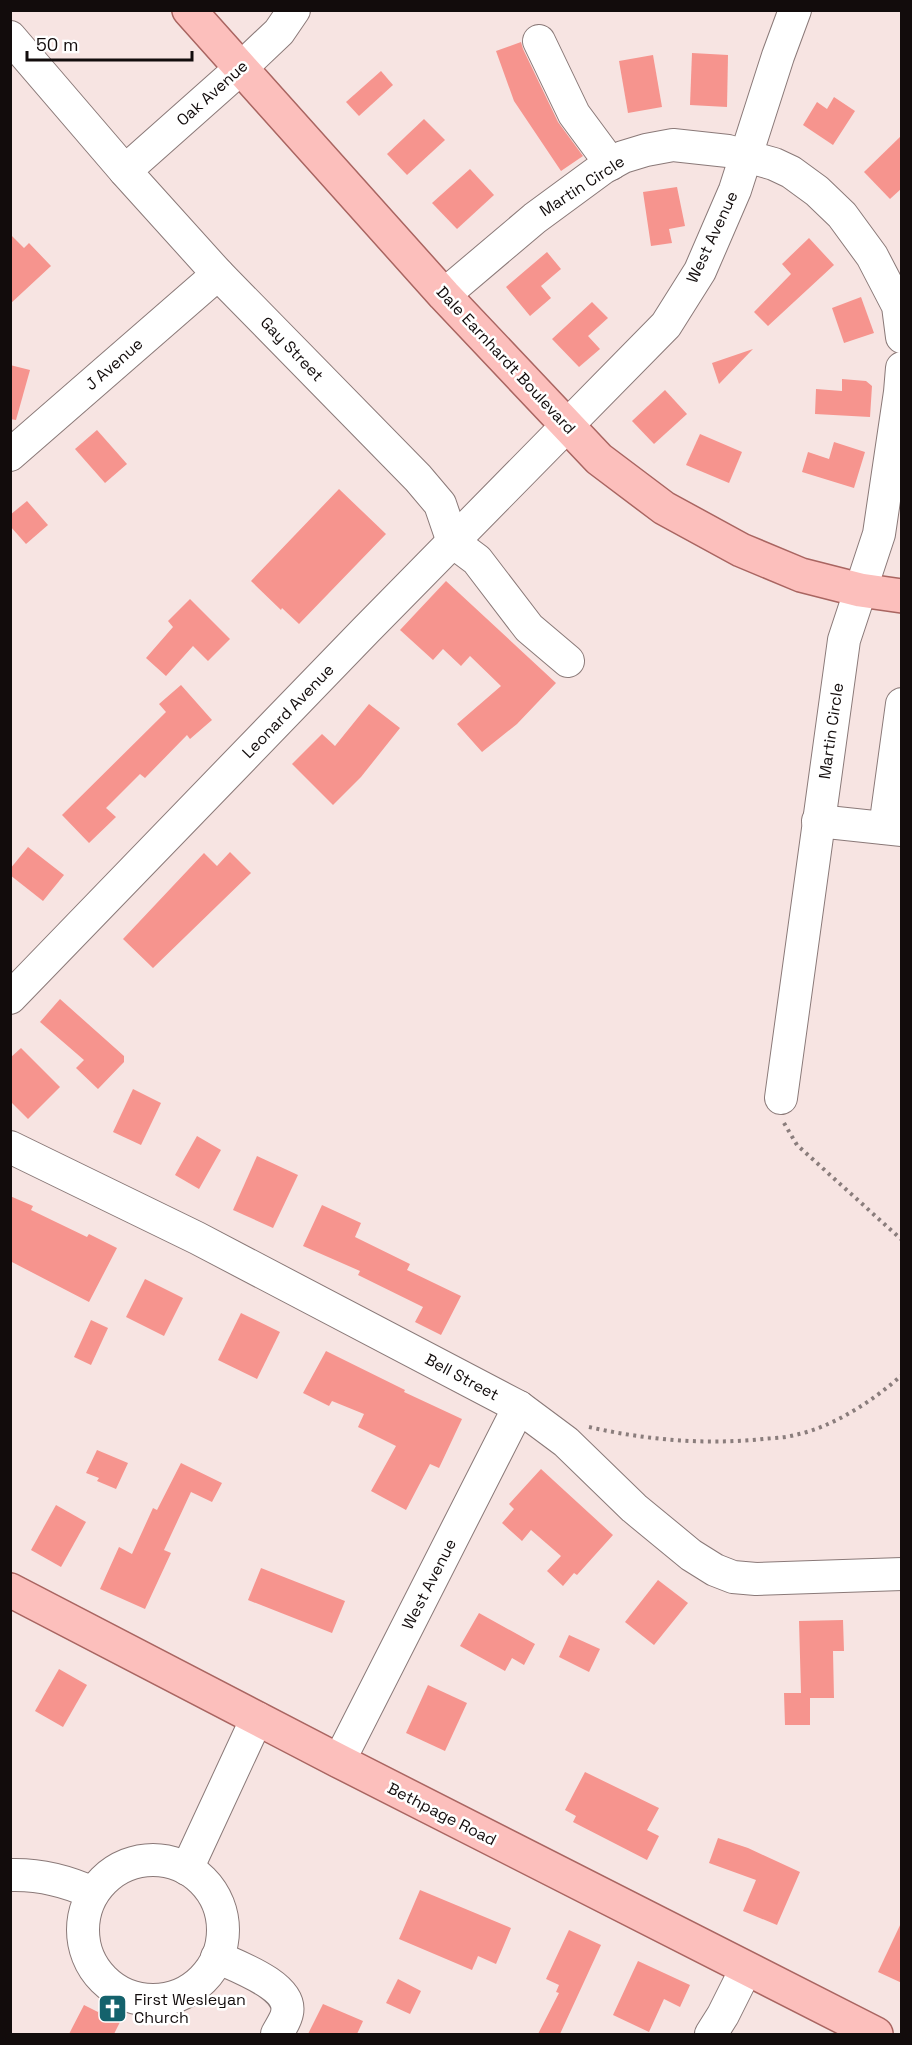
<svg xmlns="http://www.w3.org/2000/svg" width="912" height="2045" font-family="'Space Grotesk',sans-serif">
	<rect width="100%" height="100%" fill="#f7e4e2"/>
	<g fill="#f6948e">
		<path d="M521 42 523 49 558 122 583 156 561 171 514 101 496 51Z"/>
		<path d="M692 53 728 55 727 107 690 105Z"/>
		<path d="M653 55 662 107 628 113 619 61Z"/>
		<path d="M381 71 393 85 359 116 346 102Z"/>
		<path d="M834 97 855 111 833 145 803 125 817 102 827 109Z"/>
		<path d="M424 119 445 140 407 175 387 154Z"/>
		<path d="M902 135V188L890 199 864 172Z"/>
		<path d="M470 169 494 195 457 229 432 203Z"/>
		<path d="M677 187 685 226 669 229 672 243 651 246 643 192Z"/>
		<path d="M10 234 24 248 29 243 51 266 10 304Z"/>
		<path d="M809 238 834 265 768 326 754 312 791 274 782 264Z"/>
		<path d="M547 252 561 269 541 286 551 298 530 316 506 287Z"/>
		<path d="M861 297 874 333 844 343 832 308Z"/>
		<path d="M592 302 608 318 588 336 600 349 579 367 552 339Z"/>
		<path d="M753 349 719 384 712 363Z"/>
		<path d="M10 365 30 370 16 420 10 419Z"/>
		<path d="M842 379 866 381 872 386 870 417 815 414 816 389 842 391Z"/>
		<path d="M665 390 687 414 654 444 632 421Z"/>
		<path d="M97 430 127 464 105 483 75 449Z"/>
		<path d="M700 434 742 452 729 483 686 465Z"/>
		<path d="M834 442 865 452 854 488 802 472 808 452 829 459Z"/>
		<path d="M339 489 386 534 299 624 282 608 281 610 251 581Z"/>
		<path d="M27 501 48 525 26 544 10 526V515Z"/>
		<path d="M446 581 556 683 517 724 482 752 457 724 501 686 470 656 461 666 443 649 433 660 400 630Z"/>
		<path d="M190 599 230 639 208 661 193 646 166 676 146 658 173 627 168 621Z"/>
		<path d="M181 685 212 720 190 739 187 735 145 778 140 774 106 808 116 817 89 843 62 815 166 712 159 704Z"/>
		<path d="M369 704 400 728 361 777 333 805 292 764 322 734 335 746Z"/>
		<path d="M28 847 64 875 43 901 10 875V869Z"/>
		<path d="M230 852 251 873 153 968 123 939 204 853 217 866Z"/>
		<path d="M60 999 124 1056V1062L98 1089 76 1068 84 1060 40 1022Z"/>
		<path d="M21 1048 60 1087 28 1119 10 1101V1058Z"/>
		<path d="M133 1089 161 1103 141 1145 113 1132Z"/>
		<path d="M197 1136 221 1150 199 1189 175 1175Z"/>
		<path d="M257 1156 298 1175 273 1228 233 1210Z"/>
		<path d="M10 1196 33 1206 31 1210 87 1237 89 1234 117 1248 89 1302 10 1261Z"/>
		<path d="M322 1205 361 1223 355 1237 410 1264 407 1270 461 1296 441 1335 415 1322 423 1307 358 1275 360 1271 303 1246Z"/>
		<path d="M145 1279 183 1298 164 1336 126 1317Z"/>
		<path d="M241 1313 280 1332 257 1379 218 1360Z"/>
		<path d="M91 1320 108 1328 91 1365 74 1357Z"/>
		<path d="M326 1351 405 1390 404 1392 462 1419 439 1468 430 1464 406 1510 371 1491 396 1446 358 1427 364 1414 332 1401 329 1406 303 1393Z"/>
		<path d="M97 1450 128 1463 116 1489 97 1481 99 1478 86 1473Z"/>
		<path d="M181 1463 222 1483 212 1502 191 1492 164 1550 171 1553 145 1609 100 1589 119 1547 132 1554 153 1508 157 1510Z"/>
		<path d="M541 1469 613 1535 577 1575 574 1573 563 1586 547 1571 561 1556 531 1530 522 1541 502 1523 514 1509 509 1504Z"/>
		<path d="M56 1505 86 1522 61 1567 31 1550Z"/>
		<path d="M261 1568 345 1601 332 1633 248 1600Z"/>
		<path d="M658 1580 688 1603 654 1645 625 1622Z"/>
		<path d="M479 1613 535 1644 524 1665 512 1658 505 1671 460 1646Z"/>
		<path d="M843 1620 844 1651H833L834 1698H810V1725H785L784 1693H801L799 1621Z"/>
		<path d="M569 1635 600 1649 589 1672 559 1657Z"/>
		<path d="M59 1669 87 1685 63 1727 35 1711Z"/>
		<path d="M428 1685 467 1703 445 1751 406 1733Z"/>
		<path d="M585 1772 659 1808 647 1830 659 1836 647 1860 573 1822 576 1816 565 1810Z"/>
		<path d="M718 1838 748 1848 800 1872 777 1925 743 1911 756 1880 709 1863Z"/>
		<path d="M420 1890 511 1928 496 1964 478 1956 472 1970 399 1939Z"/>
		<path d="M902 1921V1983L878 1972Z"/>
		<path d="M569 1930 601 1945 560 2034H538L559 1993 556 1992 559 1985 546 1979Z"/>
		<path d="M638 1961 690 1985 680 2007 664 1999 649 2032 613 2015Z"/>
		<path d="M114 1979 136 1990 114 2034H69L84 2005 98 2012Z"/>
		<path d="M398 1979 421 1991 410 2014 386 2003Z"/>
		<path d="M323 2004 363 2021 357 2034H308Z"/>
	</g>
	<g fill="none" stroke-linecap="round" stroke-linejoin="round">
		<defs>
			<g id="minor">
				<path d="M10 37 125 171 218 274 418 478 440 504 453 542 477 560 529 628 568 661"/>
				<path d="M539 41 574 114 611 164"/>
				<path d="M125 171 241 68 279 32 294 10"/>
				<path d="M444 295 535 218 603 168 623 157 646 150 673 145 728 151 774 164 791 172 817 191 842 215 872 256 898 306 902 337"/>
				<path d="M10 455 218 274"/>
				<path d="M818 821 902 830"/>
				<path d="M885 828 902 704"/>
				<path d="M10 998 365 631 666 325 700 271 735 190 778 56 795 10"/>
				<path d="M781 1098 844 640 879 534 900 392 902 368"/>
				<path d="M10 1147 197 1238 519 1407 566 1442 634 1508 691 1555 715 1570 733 1577 756 1579 902 1574"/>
				<path d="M339 1761 519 1407"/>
				<circle cx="153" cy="1930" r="70"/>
				<path d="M187 1869 257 1718"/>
				<path d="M10 1875C40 1874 67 1881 93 1893"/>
				<path d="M217 1957C236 1966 293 1986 287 2013 286 2020 280 2028 277 2034"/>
				<path d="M711 2034 723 2015 746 1969"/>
			</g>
			<g id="major">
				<path d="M189 10 444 295 599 459 664 508 741 550 801 575 860 590 902 596"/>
				<path d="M10 1590 339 1761 876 2034"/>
			</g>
		</defs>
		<use href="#minor" stroke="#8a7978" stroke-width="34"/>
		<use href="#major" stroke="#a96561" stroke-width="36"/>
		<g stroke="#8a7d7c" stroke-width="4" stroke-dasharray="3 4.5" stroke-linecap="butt">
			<path d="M784 1123 797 1145 902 1240"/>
			<path d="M589 1427C647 1440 704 1445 763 1439 773 1438 784 1438 795 1435 833 1427 873 1401 902 1375"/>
		</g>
		<use href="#minor" stroke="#fff" stroke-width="32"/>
		<use href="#major" stroke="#fcbfbc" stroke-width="33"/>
	</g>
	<defs>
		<symbol id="church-square" viewBox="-11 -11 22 22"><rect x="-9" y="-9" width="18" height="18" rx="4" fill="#14626c" stroke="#fff"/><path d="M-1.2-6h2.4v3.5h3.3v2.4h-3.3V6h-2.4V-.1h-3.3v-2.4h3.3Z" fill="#fff"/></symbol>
	</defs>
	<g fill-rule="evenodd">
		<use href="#church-square" x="96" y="1992" width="33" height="33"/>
	</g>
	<g text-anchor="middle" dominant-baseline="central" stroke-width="5" stroke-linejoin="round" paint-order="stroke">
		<g font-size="16" fill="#120c0c" stroke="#fff">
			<text transform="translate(212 93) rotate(-42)">Oak Avenue</text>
			<text transform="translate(582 186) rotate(-33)">Martin Circle</text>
			<text transform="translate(712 237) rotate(-65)">West Avenue</text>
			<text transform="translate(292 349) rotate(46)">Gay Street</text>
			<text transform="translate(506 360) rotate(47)">Dale Earnhardt Boulevard</text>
			<text transform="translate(114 364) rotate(-41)">J Avenue</text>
			<text transform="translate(288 711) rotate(-46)">Leonard Avenue</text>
			<text transform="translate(831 731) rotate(-82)">Martin Circle</text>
			<text transform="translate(462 1377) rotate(28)">Bell Street</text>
			<text transform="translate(429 1584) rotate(-63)">West Avenue</text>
			<text transform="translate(442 1814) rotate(27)">Bethpage Road</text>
		</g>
		<g font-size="16" fill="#120c0c" stroke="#fff" text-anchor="start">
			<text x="134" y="1999">First Wesleyan<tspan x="134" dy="18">Church</tspan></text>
		</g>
	</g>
	<rect width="912" height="2045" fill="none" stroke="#120c0c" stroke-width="24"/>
	<path d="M27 51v9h165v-9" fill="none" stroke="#120c0c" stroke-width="3"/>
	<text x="36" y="51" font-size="18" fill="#120c0c" stroke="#ffffff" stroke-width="4.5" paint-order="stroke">50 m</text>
</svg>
